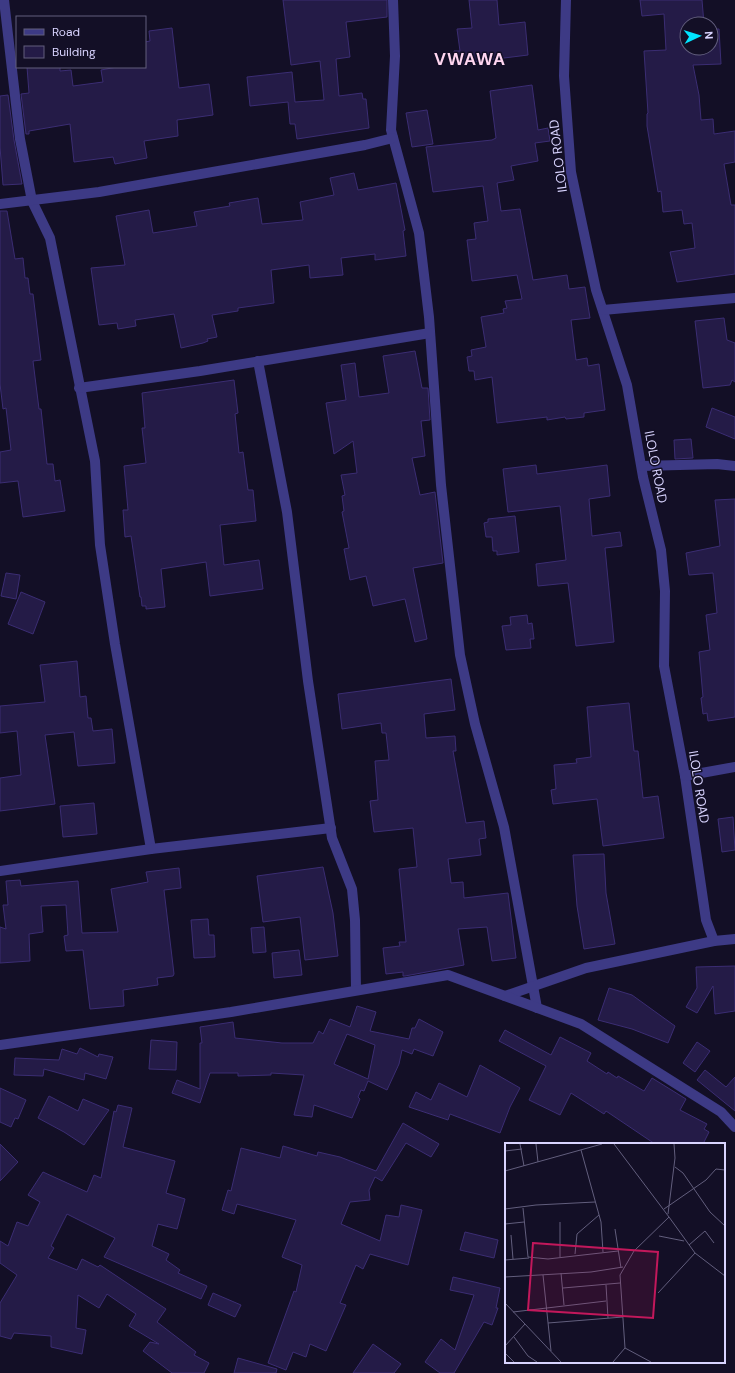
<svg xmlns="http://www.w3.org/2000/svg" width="735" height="1373" font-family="'DM Sans',sans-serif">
	<rect width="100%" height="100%" fill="#130f26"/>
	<g fill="#241b47" stroke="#3b2d73" fill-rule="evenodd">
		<path d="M283 0H387V17L346 22 350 57 336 59 339 96 362 93 363 99H366L369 128 297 139 295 124H290L288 102 250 106 247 77 292 72 295 102 324 100 320 61 291 65Z"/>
		<path d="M469 0H497L499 25 525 22 528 55 456 64 454 51H460L457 29 472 28Z"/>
		<path d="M640 0H702L704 24H687V48H711V29H719L721 64 693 65 699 95 701 120 713 119 714 134 735 131V162L724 164 731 205H735V274L677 282 670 252 695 248 692 223 684 224 682 210 663 212 661 191 658 192 647 126V114L648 113 644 51 666 50 664 14 642 16Z"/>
		<path d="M172 28 179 88 209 84 213 115 177 120 178 136 144 141 147 158 115 164 113 157 74 162 70 124 29 131V134H26L21 94 29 93 27 67H60V71L71 70 73 86 103 82 101 70 117 67H145V42L150 41 149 31Z"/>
		<path d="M532 85 538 130 548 128 550 141 535 143 538 161 511 166 514 180 497 183 501 211 520 209 533 280 567 275 569 289 585 287 590 318 571 320 576 360 587 358 588 366 599 364 605 410 584 413V417L566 419 565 417 547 420V417L497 423 492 377 475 380 474 371H469L467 357 472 356 471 350 486 347 481 317 504 313 503 309 507 308 505 301 522 299 517 275 472 281 467 240 476 239 474 223 488 221 483 186 433 192 426 147 492 140 496 138 490 91Z"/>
		<path d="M8 95 14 140 22 184 3 185 0 147V96Z"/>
		<path d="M427 110 433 144 412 147 406 113Z"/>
		<path d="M354 173 358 190 396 183 405 230 403 231 406 256 375 260V254L341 258 343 275 310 278 309 265 271 270 274 303 238 308V311L212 315 217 337 207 339 208 341 203 343 181 348 174 314 135 320 136 326 118 329 117 323 99 325 91 268 125 265 116 216 149 210 153 233 197 226 194 212 230 206 229 203 258 198 262 224 303 220 300 202 334 195 330 178Z"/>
		<path d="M0 211H7L15 259 23 258 25 278H28L30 294H33L41 360 33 361 39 409H41L47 464H53L55 481 60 480 65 511 23 517 18 481 0 483V452L11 450 6 408 3 409 0 384Z"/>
		<path d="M724 318 727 340 735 343V382L732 380 730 385 703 388 695 321Z"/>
		<path d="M415 351 422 388H428L430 420 421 421 425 456 412 458 420 495 435 492 443 563 413 568 427 639 415 642 405 599 373 606 366 576 350 580 344 549 349 548 342 512 344 511 342 496 345 495 341 475 357 473 353 441 334 454 326 403 346 400 341 365 355 363 359 397 389 393 383 356Z"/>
		<path d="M234 380 238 413 235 414 239 453 243 452 248 490H253L256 521 220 525 224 565 259 560 263 589 210 596 206 562 161 569 165 607 146 609V606H142L141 597H140L131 536 125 537 123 510H128L124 466 146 463 142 428H145L142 393Z"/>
		<path d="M712 408 735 417V439L706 427Z"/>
		<path d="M691 439 693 458 675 459 674 440Z"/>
		<path d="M536 465 537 474 607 465 610 496 589 499 592 536 620 532 622 546 605 548 614 642 576 646 568 583 538 586 536 564 566 560 560 506 508 512 503 469Z"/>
		<path d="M735 499V717L708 721 707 713 703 714 701 698 703 697 699 652 710 650 706 615 717 613 713 573 689 575 686 553 720 546 715 500Z"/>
		<path d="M515 516 519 552 497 555V551H493L492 537H486L484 523 488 522V519Z"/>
		<path d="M6 573 20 575 16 599 1 596Z"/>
		<path d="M21 592 45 602 33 634 8 624Z"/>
		<path d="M527 615 528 624 532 623 534 639H530L531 648 506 650 502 626 511 625 510 617Z"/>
		<path d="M77 661 80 697 86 696 88 718H91L93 731 112 729 115 763 78 766 74 732 45 735 55 804 0 811V778L21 775 17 731 0 733V706L45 702 40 665Z"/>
		<path d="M451 679 455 710 424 714 426 738 455 736 456 751H453L466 823 484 821 486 838 479 839 481 855 448 859 451 883 463 882 464 898 508 893 516 958 492 961 487 927 458 929 464 965 405 976H403V972L386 974 383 948 400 946 399 942H406L399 869 417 867 413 828 374 832 370 801 378 800 375 761 389 760 386 733H382L381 723 342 729 338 694Z"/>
		<path d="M629 703 634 751H638L643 798 658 796 664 838 603 846 597 799 553 804 551 790 556 789 554 765 577 763 576 759 591 757 587 707Z"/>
		<path d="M94 803 97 834 63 837 60 806Z"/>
		<path d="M733 817 735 850 722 852 718 819Z"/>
		<path d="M604 854 606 893 615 944 584 949 577 906 573 855Z"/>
		<path d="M323 867 333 913 338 956 305 960 300 917 263 922 257 876Z"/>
		<path d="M179 868 181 888 164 890 174 974 173 976 157 978 158 985 123 990 124 1006 90 1009 83 950 66 951 64 936 68 935 66 905 41 906 43 932 29 934 30 961 0 963V927L6 929 3 905H8L6 881 20 880 21 886 78 881 82 933 118 932 111 889 148 882 146 872Z"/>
		<path d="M208 919 209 935H214L215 957 194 958 191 920Z"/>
		<path d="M264 927 266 952 253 953 251 928Z"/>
		<path d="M299 950 302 975 274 978 272 953Z"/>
		<path d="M735 966V1011L715 1014 713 986 697 1013 686 1007 697 988 696 967Z"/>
		<path d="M609 988 632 995 675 1026 668 1043 632 1029 598 1020Z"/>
		<path d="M357 1006 376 1012 370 1031 409 1039 412 1028H415L419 1019 443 1032 433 1056 414 1049 412 1054 402 1050 399 1064 387 1090 368 1081 364 1091 361 1090 358 1097 360 1099 352 1118 314 1105 312 1117 294 1115 304 1075 271 1073V1075L238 1076V1073H210L200 1103 172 1093 177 1080 200 1089V1043H202L200 1027 233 1022 235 1038 282 1043H313L319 1031 323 1034 330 1019 350 1027ZM347 1034 375 1045 368 1079 334 1064Z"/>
		<path d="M505 1030 551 1055 560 1037 591 1053 587 1061 607 1074 608 1072 617 1078 618 1076 644 1091 652 1078 686 1099 680 1110 707 1124 704 1129 709 1132 703 1144H655L606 1111 604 1114 571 1093 560 1115 529 1100 546 1066 499 1041Z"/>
		<path d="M151 1040 177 1042 176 1070 149 1069Z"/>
		<path d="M697 1042 710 1051 695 1072 683 1063Z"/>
		<path d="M80 1048 98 1057 99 1054 113 1057 106 1079 85 1073 84 1080 44 1069 43 1076 14 1075 15 1058 59 1060 62 1049 77 1054Z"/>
		<path d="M480 1065 520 1088 510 1107 500 1133 450 1114 448 1120 409 1107 416 1092 431 1100 439 1083 467 1097Z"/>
		<path d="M705 1070 726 1087 735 1077V1111L697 1080Z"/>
		<path d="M0 1088 26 1100 18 1119 15 1118 11 1127 0 1122Z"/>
		<path d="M49 1096 78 1111 83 1099 109 1110 84 1145 64 1132 38 1118Z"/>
		<path d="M118 1105 132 1108 123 1147 175 1161 166 1193 185 1199 177 1229 158 1224 152 1246 169 1254 166 1260 180 1270 178 1273 207 1286 201 1299 104 1257 115 1238 67 1214 51 1246 54 1248 48 1258 77 1270 82 1259 98 1267 100 1265 166 1309 157 1322 196 1352 194 1355 209 1363 204 1373H172L143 1351 150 1342 159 1344 129 1326 136 1314 107 1294 99 1308 78 1295 76 1328 86 1330 82 1354 51 1347V1336L14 1333 11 1339 0 1336V1303L17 1275 0 1263V1241L8 1246 17 1222 28 1226 40 1202 28 1195 43 1172 87 1192 94 1175 101 1178 114 1111 116 1112Z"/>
		<path d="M403 1123 439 1144 431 1157 406 1143 382 1181 375 1177 369 1190 370 1200 350 1202 341 1224 380 1241 386 1215 399 1217 401 1205 422 1210 408 1265 370 1254 363 1269 356 1265 340 1303 346 1305 326 1351 310 1344 306 1357 293 1352 286 1370 268 1363 294 1291 296 1292 302 1265 282 1257 296 1220 237 1204 234 1214 222 1210 228 1190 231 1191 241 1148 280 1158 283 1146 317 1156 318 1152 340 1157 376 1171Z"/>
		<path d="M0 1144 18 1162 0 1181Z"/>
		<path d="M465 1232 498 1240 494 1258 460 1250Z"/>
		<path d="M453 1277 500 1288 496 1308H498L492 1325 484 1322 454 1373H440L425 1362 441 1339 455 1350 474 1295 450 1290Z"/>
		<path d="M213 1293 241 1305 235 1317 208 1305Z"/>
		<path d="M373 1344 401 1364 394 1373H353Z"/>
		<path d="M238 1358 277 1369 276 1373H234Z"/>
	</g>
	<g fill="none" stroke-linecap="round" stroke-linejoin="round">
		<g stroke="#3d3a85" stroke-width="10">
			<path d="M4 0 20 139 32 201 50 238 95 461 100 545 115 644 151 849"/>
			<path d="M393 0 395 56 391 130 419 233 429 317 441 485 460 655 475 724 504 827 537 1008"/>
			<path d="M566 0 564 76 571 172 596 290 627 385 643 477 661 550 665 591 664 666 685 776 706 920 714 941"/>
			<path d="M0 204 99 192 365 145 393 138"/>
			<path d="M603 310 735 298"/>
			<path d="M258 361 287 512 308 681 332 838 352 889 355 920 356 990"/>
			<path d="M79 388 200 371 430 333"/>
			<path d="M642 466 717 464 735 466"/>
			<path d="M685 776 735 767"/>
			<path d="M0 871 151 849 331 828"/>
			<path d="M505 996 586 968 714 941 735 939"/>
			<path d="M0 1045 231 1012 448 975 581 1024 721 1112 735 1127"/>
		</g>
	</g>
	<g text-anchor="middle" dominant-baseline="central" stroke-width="3" stroke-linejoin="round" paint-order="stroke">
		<g font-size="13" fill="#d9d4ff" stroke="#130f26">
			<text transform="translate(558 156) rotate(-97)">ILOLO ROAD</text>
			<text transform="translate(656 467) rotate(79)">ILOLO ROAD</text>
			<text transform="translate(699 787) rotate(81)">ILOLO ROAD</text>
		</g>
		<g font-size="17" font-weight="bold" letter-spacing="1" fill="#ffd6f0" stroke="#130f26">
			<text x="470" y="59">VWAWA</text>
		</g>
	</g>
	<g transform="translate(505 1143)">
		<rect width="220" height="220" fill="#130f26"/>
		<path fill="none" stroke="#625e7d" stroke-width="1" d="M15 1 19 23M31 1 33 19M76 7 96 79 98 109M0 8 17 6M170 24 178 30 205 69 220 83M0 28 97 1M18 65 23 114 43 116 113 108M0 66 31 62 90 59M159 66 201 37 211 26 220 27M163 71 170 15 169 1M164 74 190 110 220 133M55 79V114M0 81 19 79M110 86 116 125M6 92 8 116M154 93 179 98M184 102 200 88 209 100M70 111 72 91 94 72M0 117 24 115M56 130 59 162M38 132 46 208M0 134 86 129 118 124M101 142 103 175M58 145 115 140M153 150 190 110M0 160 56 219M8 169 101 158M43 180 118 174M9 194 23 213 32 219M0 203 20 181M120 205 146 219M0 210 9 219M108 219 120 205 115 132 129 108 164 74 109 1"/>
		<path fill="#c2185b" fill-opacity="0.15" stroke="#c2185b" stroke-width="2" d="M28 100 153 109 148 175 23 167Z"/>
		<rect width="220" height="220" fill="none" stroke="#d9d4ff" stroke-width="2"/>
	</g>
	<rect x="16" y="16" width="130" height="52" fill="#130f26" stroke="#625e7d"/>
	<rect x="24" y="29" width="20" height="6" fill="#3d3a85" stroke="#625e7d"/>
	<text x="52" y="36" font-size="12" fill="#d9d4ff">Road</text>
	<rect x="24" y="46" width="20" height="12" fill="#241b47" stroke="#625e7d"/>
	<text x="52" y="56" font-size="12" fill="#d9d4ff">Building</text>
	<g transform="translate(699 36) rotate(86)"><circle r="19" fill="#130f26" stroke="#625e7d"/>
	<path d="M0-3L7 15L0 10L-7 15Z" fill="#00e5ff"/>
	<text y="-6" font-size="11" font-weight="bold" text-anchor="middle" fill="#d9d4ff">N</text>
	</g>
</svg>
